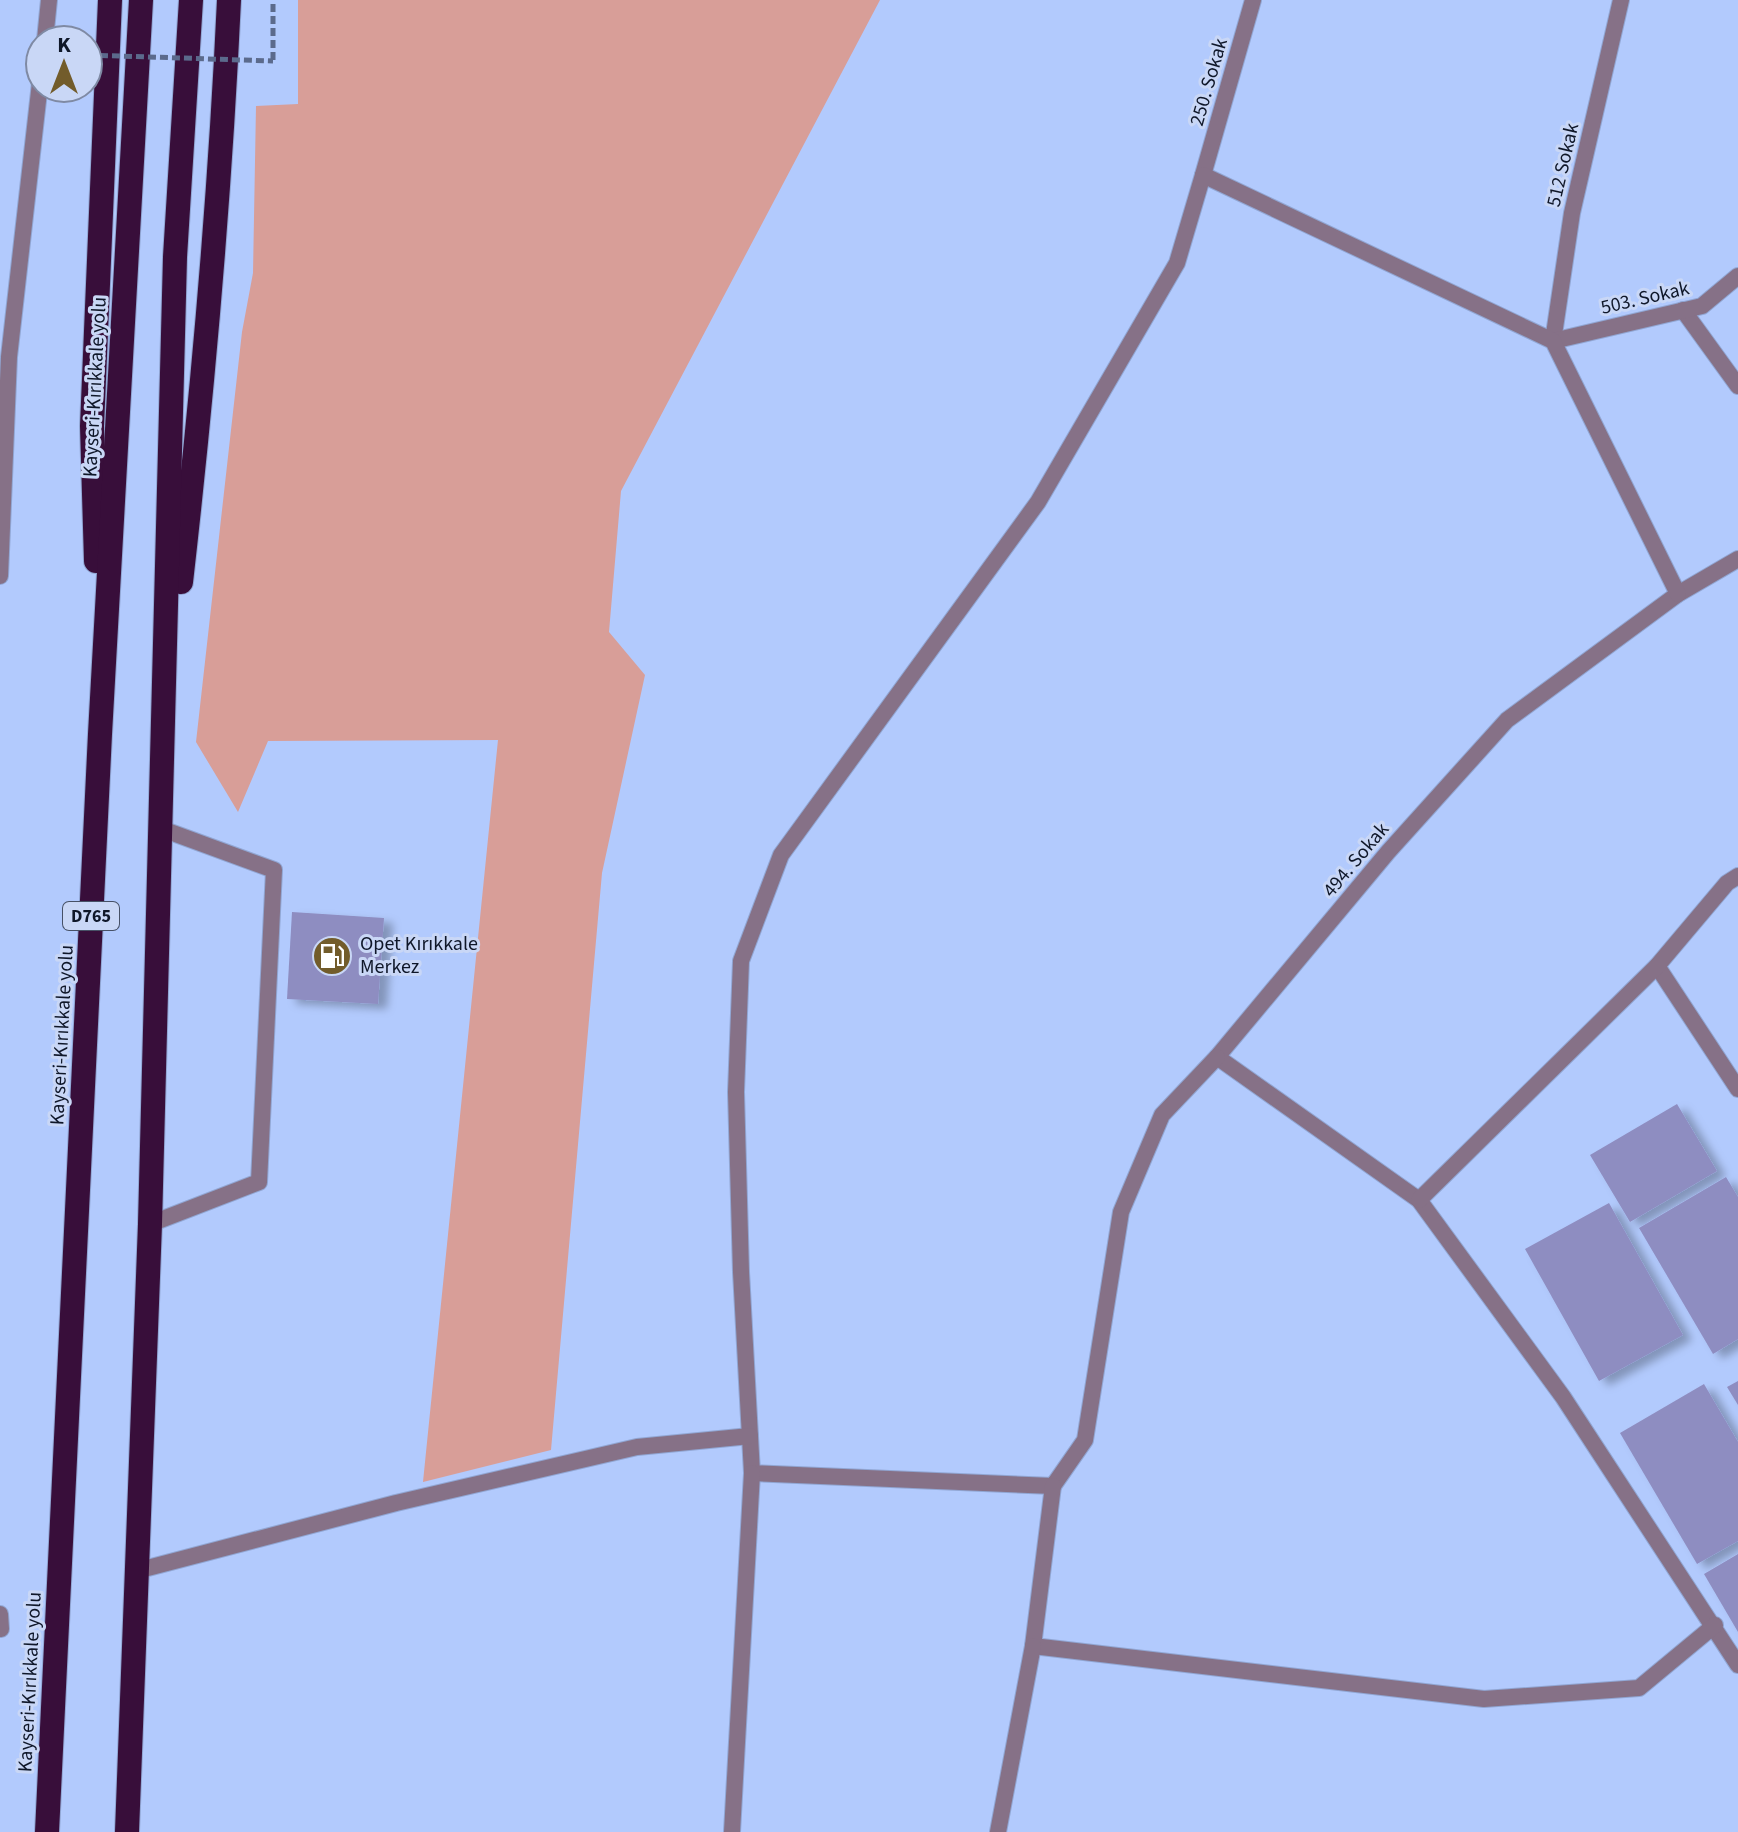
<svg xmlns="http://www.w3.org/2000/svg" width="1738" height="1832" font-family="'Source Sans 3',sans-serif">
	<defs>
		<filter id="shadow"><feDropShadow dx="9" dy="5" stdDeviation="4" flood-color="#0004"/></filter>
	</defs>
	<rect width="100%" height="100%" fill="#b2cafd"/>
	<path fill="#d89e98" d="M298 0H880L621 491 609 632 645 675 602 873 551 1450 423 1482 498 740 268 741 238 812 196 742 242 332 253 273 256 106 298 104Z"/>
	<g fill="#8e8dc1" filter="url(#shadow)">
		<path d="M292 912 384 918 378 1004 287 999Z"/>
		<path d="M1677 1104 1717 1171 1630 1222 1590 1155Z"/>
		<path d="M1726 1177 1738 1197V1339L1713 1354 1639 1228Z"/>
		<path d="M1609 1203 1683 1335 1599 1381 1525 1249Z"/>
		<path d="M1738 1381V1405L1727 1387Z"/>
		<path d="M1704 1384 1738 1442V1541L1697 1564 1620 1433Z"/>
		<path d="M1738 1554V1632L1704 1574Z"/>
	</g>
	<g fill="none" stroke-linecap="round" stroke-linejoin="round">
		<defs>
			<path id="lane" d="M150 1224 259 1182 274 870 162 829"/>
			<g id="street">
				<path d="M45 40 49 0"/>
				<path d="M1203 175 1253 0"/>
				<path d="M1683 310 1738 386"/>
				<path d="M1553 341 1572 213 1621 0"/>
				<path d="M1553 341 1702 306 1738 276"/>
				<path d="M1738 559 1678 594 1507 720 1388 852 1217 1057 1419 1200 1563 1397 1738 1665"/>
				<path d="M0 576 9 357 40 83"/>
				<path d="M1657 966 1738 1089"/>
				<path d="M1217 1057 1162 1115 1121 1212 1085 1440 1053 1486 752 1473 741 1272 736 1092 741 961 781 855 1038 502 1177 263 1203 175 1553 341 1678 594"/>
				<path d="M1419 1200 1657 966 1727 883 1738 876"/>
				<path d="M1053 1486 1033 1646 1484 1699 1639 1688 1715 1625"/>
				<path d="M140 1570 396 1503 637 1447 750 1436"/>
				<path d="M0 1614 1 1629"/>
				<path d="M732 1832 752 1473"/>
				<path d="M998 1832 1033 1646"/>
			</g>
			<g id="highway">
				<path d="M96 561 92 426 110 0"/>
				<path d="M181 582C203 389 220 195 229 0"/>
				<path d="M47 1832 100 734 141 0"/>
				<path d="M127 1832 150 1224 175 257 191 0"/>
			</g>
		</defs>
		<use href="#lane" stroke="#91a6d3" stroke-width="18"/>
		<use href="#street" stroke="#91a6d3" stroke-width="18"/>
		<use href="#highway" stroke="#91a6d3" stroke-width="26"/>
		<path stroke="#5b6a8c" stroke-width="5" stroke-dasharray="8 4" stroke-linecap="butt" d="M273 4V61"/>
		<use href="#lane" stroke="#867187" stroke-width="16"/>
		<use href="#street" stroke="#867187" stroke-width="16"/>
		<use href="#highway" stroke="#380e3a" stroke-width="24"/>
		<path stroke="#5b6a8c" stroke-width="5" stroke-dasharray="8 4" stroke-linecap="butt" d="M88 55 273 61"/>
	</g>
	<defs>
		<symbol id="fuel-disc" viewBox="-11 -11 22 22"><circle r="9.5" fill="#725c2b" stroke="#c9d7f6"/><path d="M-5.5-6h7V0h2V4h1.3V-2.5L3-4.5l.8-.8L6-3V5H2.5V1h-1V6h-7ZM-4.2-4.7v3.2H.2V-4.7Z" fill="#fff"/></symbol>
	</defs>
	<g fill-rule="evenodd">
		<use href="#fuel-disc" x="310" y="934" width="44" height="44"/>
	</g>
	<g text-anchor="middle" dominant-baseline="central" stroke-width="6" stroke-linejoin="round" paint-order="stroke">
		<rect fill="#c9d7f6" stroke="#475166" stroke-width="2" x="63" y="902" width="56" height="28" rx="6"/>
		<g font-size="18" font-weight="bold" fill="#0f1729">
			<text x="91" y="916">D765</text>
		</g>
		<g font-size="20" fill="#0f1729" stroke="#c9d7f6">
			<text transform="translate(1209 82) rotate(-74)">250. Sokak</text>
			<text transform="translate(1563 165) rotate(-77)">512 Sokak</text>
			<text transform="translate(1645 298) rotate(-13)">503. Sokak</text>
			<text transform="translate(95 387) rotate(-87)">Kayseri-Kırıkkale yolu</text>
			<text transform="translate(1356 860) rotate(-50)">494. Sokak</text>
			<text transform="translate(62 1035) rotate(-87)">Kayseri-Kırıkkale yolu</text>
			<text transform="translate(30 1682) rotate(-87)">Kayseri-Kırıkkale yolu</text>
		</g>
		<g font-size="20" fill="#0f1729" stroke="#c9d7f6" text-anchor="start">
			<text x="360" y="944">Opet Kırıkkale<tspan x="360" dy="23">Merkez</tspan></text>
		</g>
	</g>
	<g transform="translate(64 64)"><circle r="38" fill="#c9d7f6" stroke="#7f8aa4" stroke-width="2"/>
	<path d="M0-6L14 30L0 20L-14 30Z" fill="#725c2b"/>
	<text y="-12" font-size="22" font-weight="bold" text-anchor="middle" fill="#0f1729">K</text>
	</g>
</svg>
